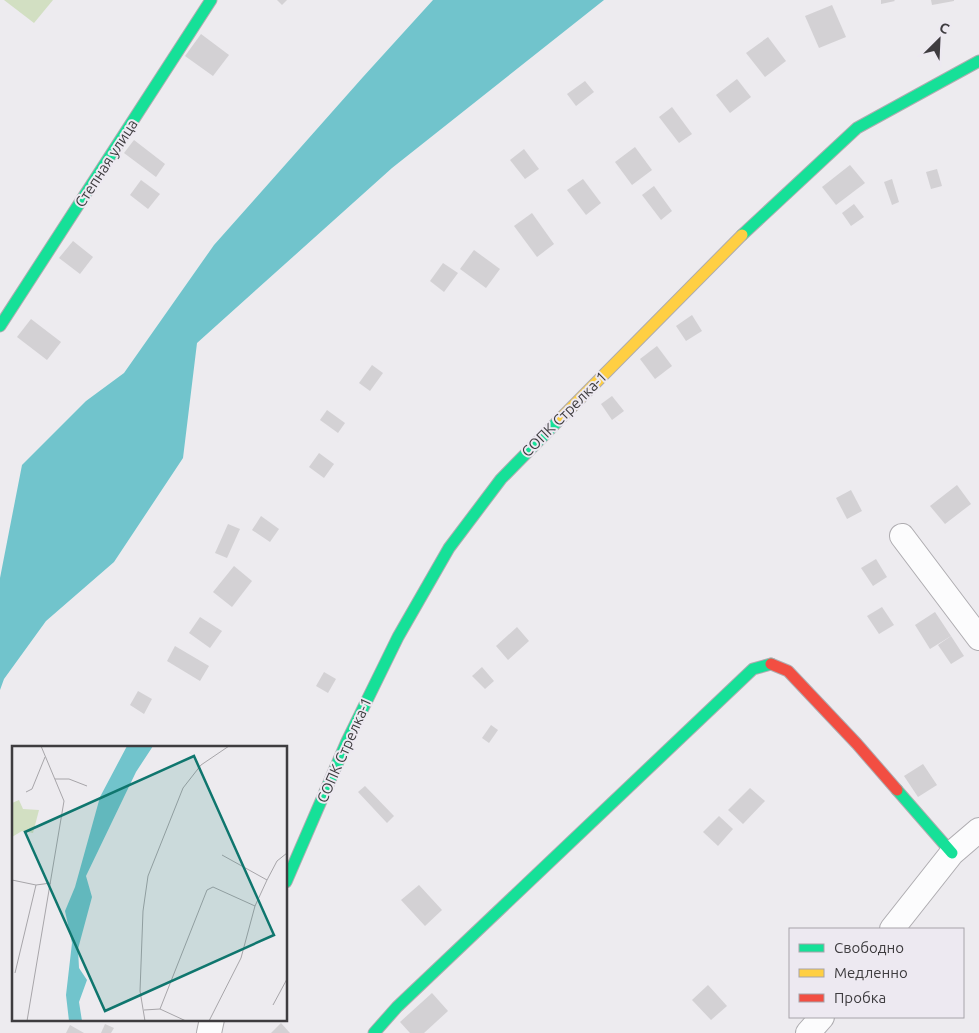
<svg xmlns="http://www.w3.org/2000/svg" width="979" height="1033" font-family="Ubuntu,sans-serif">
	<rect width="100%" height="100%" fill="#edebef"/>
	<path fill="#d2dfc2" d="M4 0H53L34 23Z"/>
	<path fill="#71c4cc" d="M433 0H604L392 168 197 343 183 458 114 562 46 621 4 679 0 690V578L22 465 86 401 124 373 214 245 363 77Z"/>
	<g fill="#d3d1d4">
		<path d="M277 0H287L282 5Z"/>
		<path d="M881 0H894L895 1 881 4Z"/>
		<path d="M931 0H954V1L932 5Z"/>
		<path d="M832 5 846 37 819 48 805 16Z"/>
		<path d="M201 34 229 55 213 76 185 56Z"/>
		<path d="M768 37 786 61 765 77 746 53Z"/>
		<path d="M737 79 751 97 730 113 716 95Z"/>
		<path d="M585 81 594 92 576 106 567 94Z"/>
		<path d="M672 107 692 134 679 143 659 117Z"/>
		<path d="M134 140 165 164 156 177 124 153Z"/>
		<path d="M635 147 652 170 632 185 615 162Z"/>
		<path d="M524 149 539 169 525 179 510 160Z"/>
		<path d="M850 165 865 183 836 205 822 187Z"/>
		<path d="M937 169 942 186 931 189 926 172Z"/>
		<path d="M583 179 601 203 586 215 567 190Z"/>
		<path d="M892 179 899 202 892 205 884 182Z"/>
		<path d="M141 180 160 194 148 209 130 195Z"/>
		<path d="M654 186 672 211 661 220 642 195Z"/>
		<path d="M854 204 864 217 851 226 842 213Z"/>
		<path d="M532 213 554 244 537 257 514 226Z"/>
		<path d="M73 241 93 257 80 274 59 258Z"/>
		<path d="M474 250 500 269 486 288 460 269Z"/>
		<path d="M443 263 458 273 444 292 430 281Z"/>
		<path d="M692 315 702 331 686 341 676 326Z"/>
		<path d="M31 319 61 342 47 360 17 337Z"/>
		<path d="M657 346 672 366 655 379 640 359Z"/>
		<path d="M372 365 383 373 370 391 359 383Z"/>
		<path d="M612 396 624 411 612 420 601 404Z"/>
		<path d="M327 410 345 423 338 433 320 420Z"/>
		<path d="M319 453 334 464 324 478 309 467Z"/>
		<path d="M957 485 971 504 945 524 930 506Z"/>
		<path d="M851 490 862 511 847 519 836 498Z"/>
		<path d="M261 516 279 529 270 542 252 530Z"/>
		<path d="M228 524 240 529 227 558 215 553Z"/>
		<path d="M876 559 887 577 873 586 861 568Z"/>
		<path d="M234 566 252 581 232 607 213 592Z"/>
		<path d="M882 607 894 625 879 634 867 616Z"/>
		<path d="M935 612 951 636 930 649 915 625Z"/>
		<path d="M200 617 222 631 210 648 189 633Z"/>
		<path d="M517 627 529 641 508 660 496 646Z"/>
		<path d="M951 636 964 656 951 664 938 645Z"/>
		<path d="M175 646 209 666 200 681 167 661Z"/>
		<path d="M482 667 494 681 485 689 472 676Z"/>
		<path d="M324 672 336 679 328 693 316 686Z"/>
		<path d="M138 691 152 699 144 714 130 705Z"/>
		<path d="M491 725 498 730 489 743 482 738Z"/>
		<path d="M923 764 937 785 918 797 904 776Z"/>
		<path d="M365 786 394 816 387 823 358 792Z"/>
		<path d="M750 788 765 801 743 824 728 810Z"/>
		<path d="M719 816 733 829 718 846 703 832Z"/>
		<path d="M419 885 442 910 425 926 401 900Z"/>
		<path d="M708 985 727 1006 711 1020 692 1000Z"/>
		<path d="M432 993 448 1011 424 1033H410L400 1022Z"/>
		<path d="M281 1023 290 1033H271Z"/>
		<path d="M105 1024 114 1028 111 1033H101Z"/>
		<path d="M70 1025 84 1033H66Z"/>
	</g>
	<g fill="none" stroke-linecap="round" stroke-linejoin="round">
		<defs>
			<g id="street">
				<path d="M902 536 979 638"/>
				<path d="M892 929 952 853 979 830"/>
				<path d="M209 1033 212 1019"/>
				<path d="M808 1033 822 1017"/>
			</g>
			<g id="fast">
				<path d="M742 235 857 128 979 61"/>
				<path d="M0 326 211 0"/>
				<path d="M897 790 952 853"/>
				<path d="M286 882 347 741 398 637 449 548 501 479 562 417"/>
				<path d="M374 1033 397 1007 753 669 771 664"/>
			</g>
			<path id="slow" d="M562 417 742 235"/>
			<path id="jam" d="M771 664 788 671 857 744 897 790"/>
		</defs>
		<use href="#street" stroke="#aeacb0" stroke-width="26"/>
		<use href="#fast" stroke="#aeacb0" stroke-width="13"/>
		<use href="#slow" stroke="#aeacb0" stroke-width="13"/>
		<use href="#jam" stroke="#aeacb0" stroke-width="13"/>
		<use href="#street" stroke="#fcfcfd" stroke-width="24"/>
		<use href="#fast" stroke="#16e098" stroke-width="11"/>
		<use href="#slow" stroke="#ffcf43" stroke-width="11"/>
		<use href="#jam" stroke="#f24e42" stroke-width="11"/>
	</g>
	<g text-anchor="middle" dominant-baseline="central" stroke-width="4" stroke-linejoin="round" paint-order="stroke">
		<g font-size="15" fill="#3e3c3f" stroke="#ede9f1">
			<text transform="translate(106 163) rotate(-57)">Степная улица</text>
			<text transform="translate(564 414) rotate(-45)">СОПК Стрелка-1</text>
			<text transform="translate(344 750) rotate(-66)">СОПК Стрелка-1</text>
		</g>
	</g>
	<g transform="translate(12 746)">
		<rect width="275" height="275" fill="#edebef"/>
		<path d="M7 54 11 63 27 64 21 87 10 85 0 91V57Z" fill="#d2dfc2"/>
		<path d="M115 0H141L124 26 74 130 80 151 66 203 67 222 75 234 67 256 70 275H57L54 249 60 197 53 165 63 141 88 51Z" fill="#71c4cc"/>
		<path fill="none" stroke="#a7a5a9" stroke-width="1" d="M43 33H57L75 40M14 46 20 43 33 11M210 109 255 134M0 134 24 139 39 137M3 227 24 139M261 259 275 233M148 263 174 275M132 264 148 263 195 144 201 141 243 160M15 275 52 55 29 0M133 275 128 245 131 165 136 130 171 42 189 19 217 0M197 275 229 212 243 160 255 134 265 115 275 107"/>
		<path fill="#0f766e" fill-opacity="0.15" stroke="#0f766e" stroke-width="2.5" d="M182 10 262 189 93 265 13 86Z"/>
		<rect width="275" height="275" fill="none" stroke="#3e3c3f" stroke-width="2.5"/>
	</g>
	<rect x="789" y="928" width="175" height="90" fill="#ede9f1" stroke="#a7a4aa"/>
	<rect x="799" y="944" width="25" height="8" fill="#16e098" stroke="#a7a4aa"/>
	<text x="834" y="953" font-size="15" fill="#3e3c3f">Свободно</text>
	<rect x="799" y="969" width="25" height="8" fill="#ffcf43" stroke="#a7a4aa"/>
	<text x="834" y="978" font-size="15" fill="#3e3c3f">Медленно</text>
	<rect x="799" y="994" width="25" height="8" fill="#f24e42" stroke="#a7a4aa"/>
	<text x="834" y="1003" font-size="15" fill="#3e3c3f">Пробка</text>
	<g transform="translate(939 40) rotate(24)" stroke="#ede9f1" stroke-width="4" paint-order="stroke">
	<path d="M0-4L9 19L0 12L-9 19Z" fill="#3e3c3f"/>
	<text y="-8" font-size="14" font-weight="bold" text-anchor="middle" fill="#3e3c3f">С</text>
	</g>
</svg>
